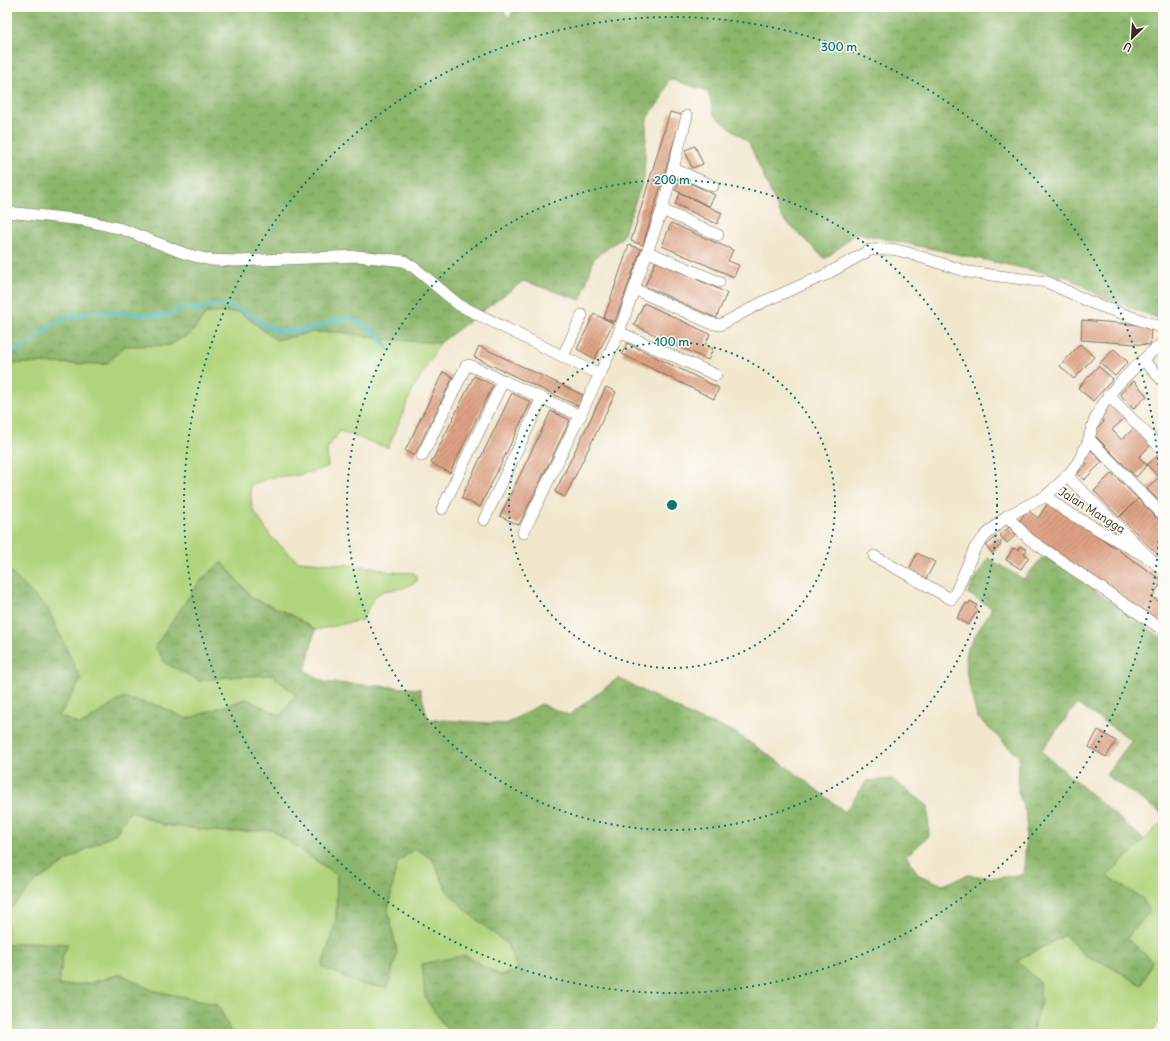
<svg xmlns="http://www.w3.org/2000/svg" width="1170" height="1041" font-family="Delius,sans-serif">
	<defs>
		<pattern id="forest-crowns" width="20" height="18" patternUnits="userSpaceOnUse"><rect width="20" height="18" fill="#8cb66c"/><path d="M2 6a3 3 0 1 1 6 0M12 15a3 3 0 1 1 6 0" fill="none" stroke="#749458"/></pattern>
		<pattern id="building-hatch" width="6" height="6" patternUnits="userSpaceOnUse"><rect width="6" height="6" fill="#dea183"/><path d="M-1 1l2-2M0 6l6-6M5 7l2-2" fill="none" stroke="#b5836b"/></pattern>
	</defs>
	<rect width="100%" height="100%" fill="#fdfcf7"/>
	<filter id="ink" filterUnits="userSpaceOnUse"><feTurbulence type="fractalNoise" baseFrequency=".025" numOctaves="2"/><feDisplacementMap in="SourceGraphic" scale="8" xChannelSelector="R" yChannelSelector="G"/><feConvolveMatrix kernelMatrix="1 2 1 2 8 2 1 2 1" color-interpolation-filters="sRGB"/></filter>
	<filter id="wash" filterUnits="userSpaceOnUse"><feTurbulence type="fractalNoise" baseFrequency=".012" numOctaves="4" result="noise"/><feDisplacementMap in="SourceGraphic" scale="16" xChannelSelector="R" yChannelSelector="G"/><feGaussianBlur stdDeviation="0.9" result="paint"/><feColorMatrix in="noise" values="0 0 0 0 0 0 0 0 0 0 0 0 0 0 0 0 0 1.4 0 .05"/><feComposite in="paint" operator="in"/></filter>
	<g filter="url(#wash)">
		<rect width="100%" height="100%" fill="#f1e7cd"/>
		<g fill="#b0d47d" stroke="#767f4e">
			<path d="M240 312 276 340 313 332H342L382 339 440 343 413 389 388 448 340 431 327 449 328 467 299 475 274 477 250 485 252 508 271 537 298 561 373 567 390 572 414 573 418 581 403 588 383 591 374 597 362 620 315 630 292 615 252 598 222 562 200 681 227 677 272 675 296 695 281 716 245 699 187 719 160 706 123 698 80 725 58 716 12 575 7 569V365L14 363 107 364 125 346 170 345 191 333 207 313Z"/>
			<path d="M130 811 164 825 225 832 272 830 337 875 336 921 323 967 397 952 388 910 397 863 415 848 433 860 447 891 471 915 507 944 518 970 501 976 465 955 425 998 450 1034H232L218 1005 152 990 121 974 90 983 59 986 62 958 28 942 7 945V912L36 881 79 853 116 833Z"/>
			<path d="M1163 821V1017L1150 1034H1031L1041 1001 1017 961 1065 935 1084 955 1100 961 1142 985 1152 961 1127 938 1143 899 1107 876Z"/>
		</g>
		<g fill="url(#forest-crowns)" stroke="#647045">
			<path d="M7 7H500L509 18 516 7H1163V320L1102 297 1070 278 857 233 825 259 782 218 749 143 714 115 708 91 669 79 660 101 647 118 644 178 622 238 594 258 581 300 523 281 440 343 382 339 342 332H313L276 340 240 312 207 313 191 333 170 345 125 346 107 364 14 363 7 365Z"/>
			<path d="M1045 555 1163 639V814L1106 775 1132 740 1077 704 1041 751 1144 840 1107 876 1143 899 1149 912 1127 938 1152 961 1142 985 1100 961 1084 955 1065 935 1017 961 1039 981 1041 1001 1031 1034H450L425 998 422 964 465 955 501 976 518 970 507 944 471 915 447 891 433 860 415 848 397 863 388 910 397 952 388 988 360 984 322 967 336 921 337 875 272 830 225 832 164 825 130 811 116 833 79 853 37 881 7 912V569L48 609 81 680 59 716 80 725 123 698 160 706 187 719 246 699 281 716 296 695 272 675 227 677 200 681 165 663 155 646 200 581 222 562 252 598 292 615 315 630 305 670 324 682 420 689 428 719 506 724 541 704 569 715 618 678 698 719 733 731 794 772 845 812 867 781 892 779 928 806 929 836 906 856 919 875 943 885 968 875 996 878 1024 874 1027 817 1018 792 1019 757 977 717 967 676 966 651 992 608 967 593 988 558 1023 579Z"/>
			<path d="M28 942 68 944 62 958 59 986 90 983 121 974 152 990 218 1005 232 1034H7V945Z"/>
		</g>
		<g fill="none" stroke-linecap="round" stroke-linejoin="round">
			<path stroke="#53c1ca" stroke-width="3.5" d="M7 354 23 348 56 322 85 313 97 312 167 316 180 308 197 309 218 305 229 306 251 315 268 327 279 331H299L324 325 334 320 349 318 371 328 388 348"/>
		</g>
		<g id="blocks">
			<g fill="url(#building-hatch)">
				<path d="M670 112 682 115 643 245 631 241Z"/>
				<path d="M695 146 703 164 692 168 685 150Z"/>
				<path d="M680 178 715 195 709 206 675 190Z"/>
				<path d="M680 193 722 213 717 224 675 204Z"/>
				<path d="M671 223 733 250 728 261 739 265 734 277 662 246Z"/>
				<path d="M629 245 641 249 615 322 604 318Z"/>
				<path d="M656 261 727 293 716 318 645 286Z"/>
				<path d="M644 303 710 334 705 345 713 349 708 360 634 325Z"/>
				<path d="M594 314 613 323 595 359 577 349Z"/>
				<path d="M1082 320 1151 326 1150 345 1081 340Z"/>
				<path d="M627 343 719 388 714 399 622 354Z"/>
				<path d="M1080 344 1094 357 1074 379 1060 366Z"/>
				<path d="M479 346 583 395 578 406 474 357Z"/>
				<path d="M1114 349 1128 362 1115 376 1100 363Z"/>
				<path d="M1098 366 1113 379 1093 401 1078 388Z"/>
				<path d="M443 372 453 377 414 456 405 451Z"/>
				<path d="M474 376 493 385 450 473 431 463Z"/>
				<path d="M1134 381 1147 396 1133 409 1120 394Z"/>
				<path d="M606 387 616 392 565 497 555 492Z"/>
				<path d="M512 393 531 402 480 507 461 498Z"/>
				<path d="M1110 403 1125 418 1112 430 1122 440 1134 428 1151 445 1139 457 1147 465 1136 477 1092 433 1104 422 1098 415Z"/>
				<path d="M551 411 570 420 519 525 500 516Z"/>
				<path d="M1090 449 1102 462 1084 480 1077 474 1087 464 1081 458Z"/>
				<path d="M1160 453 1163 457V505L1147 489 1159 477 1147 465Z"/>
				<path d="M1112 473 1138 499 1119 517 1094 491Z"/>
				<path d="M1138 499 1163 524V560L1120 517Z"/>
				<path d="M1049 502 1163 581 1152 597 1163 604V616L1158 623 1022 530 1018 523 1027 510 1038 518Z"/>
				<path d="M1009 527 1016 535 1007 543 1000 535Z"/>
				<path d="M997 536 1002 541 1000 543 1001 545 992 553 986 546Z"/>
				<path d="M1020 546 1027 550 1024 554 1029 557 1021 569 1006 560 1013 548 1018 550Z"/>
				<path d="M917 553 935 562 925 581 908 572Z"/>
				<path d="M970 601 977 605 975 608 978 610 968 625 957 618 966 603 969 604Z"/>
				<path d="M1098 730 1116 741 1106 757 1089 747Z"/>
			</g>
		</g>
	</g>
	<g filter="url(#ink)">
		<use href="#blocks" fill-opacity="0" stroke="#7b6c5b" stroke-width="1"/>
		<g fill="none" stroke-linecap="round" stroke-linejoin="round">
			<defs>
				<g id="minor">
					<path d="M674 169 713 186"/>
					<path d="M662 210 718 235"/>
					<path d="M7 212 83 220 122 229 186 254 211 260 236 261 358 256 404 261 416 269 459 305 592 371 601 372 619 332 634 289 710 323 720 325 765 301 825 275 870 250 892 249 905 252 968 272 1047 282 1092 303 1163 328"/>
					<path d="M648 252 719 282"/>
					<path d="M634 289 662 210 687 116"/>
					<path d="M619 332 716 375"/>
					<path d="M1163 342C1133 369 1097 397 1089 439L1163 515"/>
					<path d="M563 356 582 315"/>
					<path d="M1143 360 1163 381"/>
					<path d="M1108 395 1163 450"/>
					<path d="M1089 439C1080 465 1066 478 1046 496L1064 510 1150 559"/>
					<path d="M422 456 466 366 469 365 581 416"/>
					<path d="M1068 477 1163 571"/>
					<path d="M1046 496 1007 516 1029 539 1163 630"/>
					<path d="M442 509 503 381"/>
					<path d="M484 520 542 398"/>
					<path d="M523 533 601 372"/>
					<path d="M874 556 951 599 955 594 975 548 985 536 1007 516"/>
				</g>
			</defs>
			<use href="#minor" stroke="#7b6c5b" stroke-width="12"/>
			<use href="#minor" stroke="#fff" stroke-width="11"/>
		</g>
	</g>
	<g fill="none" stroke="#0f766e" stroke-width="2" stroke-dasharray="2 4">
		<circle cx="672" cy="505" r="163"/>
		<circle cx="672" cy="505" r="325"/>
		<circle cx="672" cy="505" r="488"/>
	</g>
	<g text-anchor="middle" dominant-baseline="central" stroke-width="3" stroke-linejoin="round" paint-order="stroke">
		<g font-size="12" fill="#3b2a1e" stroke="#fdfcf7">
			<text transform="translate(1092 510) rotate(32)">Jalan Mangga</text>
		</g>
	</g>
	<circle cx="672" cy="505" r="6" fill="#0f766e" stroke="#fdfcf7" stroke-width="2"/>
	<g font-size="12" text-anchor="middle" font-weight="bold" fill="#0f766e" stroke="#fdfcf7" stroke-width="3" stroke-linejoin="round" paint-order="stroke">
		<text x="839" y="51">300 m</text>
		<text x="672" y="184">200 m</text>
		<text x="672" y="346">100 m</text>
	</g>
	<rect width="1170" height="1041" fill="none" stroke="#fdfcf7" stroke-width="24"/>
	<g transform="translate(1132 38) rotate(205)" stroke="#fdfcf7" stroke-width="3" paint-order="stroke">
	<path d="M0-3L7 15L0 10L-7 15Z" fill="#3b2a1e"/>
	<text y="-6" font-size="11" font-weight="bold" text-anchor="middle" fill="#3b2a1e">U</text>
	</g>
</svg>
